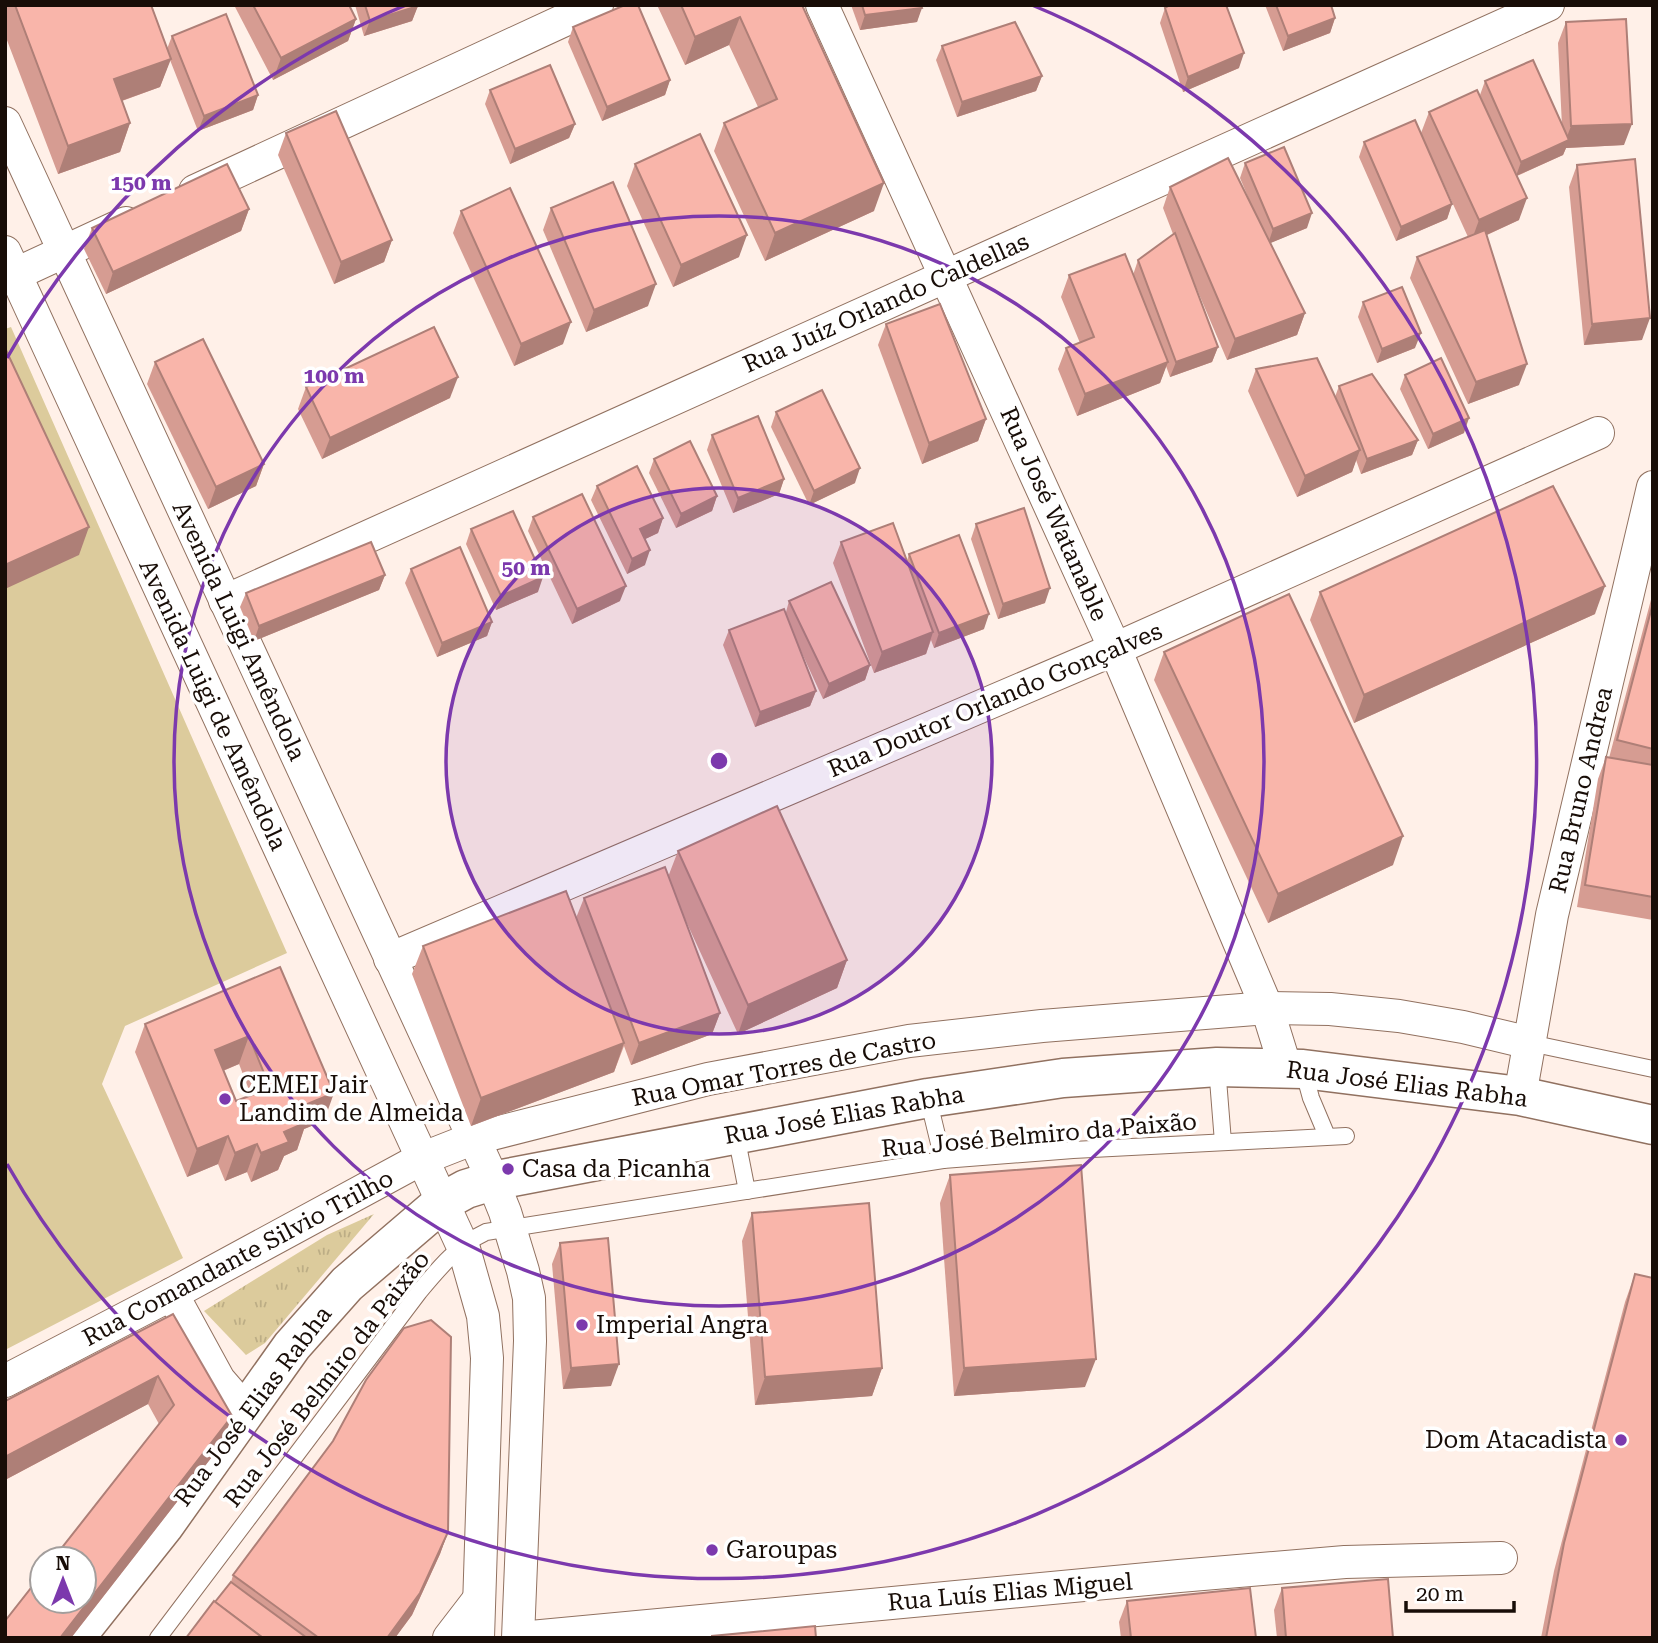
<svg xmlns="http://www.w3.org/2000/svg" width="1658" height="1643" font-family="'Roboto Serif',serif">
	<defs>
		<pattern id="grass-tufts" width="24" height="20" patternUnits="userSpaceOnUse" patternTransform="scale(1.75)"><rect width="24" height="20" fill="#dccb9c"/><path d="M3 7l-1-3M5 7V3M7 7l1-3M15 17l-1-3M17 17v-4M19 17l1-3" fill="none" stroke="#bcad85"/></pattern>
	</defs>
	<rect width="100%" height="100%" fill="#fff0e8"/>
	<path fill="url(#grass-tufts)" d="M374 1214 265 1343 246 1355 204 1311 327 1235Z"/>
	<path fill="#dccb9c" d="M11 327 287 953 125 1026 102 1084 183 1258 5 1350V329Z"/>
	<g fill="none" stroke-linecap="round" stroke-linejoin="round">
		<defs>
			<g id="service">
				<path d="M1530 1043 1653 1069"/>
				<path d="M1217 1067 1223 1142"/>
				<path d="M1303 1069 1311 1098 1327 1136"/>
				<path d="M928 1098 943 1160"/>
				<path d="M736 1135 747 1191"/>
				<path d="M158 1638 419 1292C439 1268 458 1245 486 1232L943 1160 1073 1150 1346 1136"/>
			</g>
			<g id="minor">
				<path d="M822 5 1115 649 1267 1008 1286 1069"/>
				<path d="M5 123 486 1165 505 1212 523 1271 529 1298 530 1341 518 1638"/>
				<path d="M195 191 597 5"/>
				<path d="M5 252 464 1249 483 1316 487 1358 478 1638"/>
				<path d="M5 279 126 223"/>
				<path d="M225 601 1548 5"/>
				<path d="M390 959 1115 649 1598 433"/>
				<path d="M1520 1096 1552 915 1653 487"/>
				<path d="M172 1294 219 1380 232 1395 251 1406"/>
				<path d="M5 1381 172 1294 421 1159 472 1139 708 1079 909 1041 1042 1026 1267 1008 1330 1009 1399 1016 1463 1027 1530 1043"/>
				<path d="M449 1638 479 1599"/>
				<path d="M520 1638 1179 1576 1345 1562 1501 1558"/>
			</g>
			<path id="tertiary" d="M75 1638 164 1526 292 1346 347 1284 444 1201 466 1189 492 1181 928 1098 1063 1078 1217 1067 1303 1069 1520 1096 1653 1125"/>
		</defs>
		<use href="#service" stroke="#917160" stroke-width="18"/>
		<use href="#minor" stroke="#917160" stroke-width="34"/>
		<use href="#tertiary" stroke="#917160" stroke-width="41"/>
		<use href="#service" stroke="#fff" stroke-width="16"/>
		<use href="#minor" stroke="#fff" stroke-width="32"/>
		<use href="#tertiary" stroke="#fff" stroke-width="38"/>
	</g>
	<g fill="#d69c92" fill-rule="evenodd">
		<path d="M5 5H151L167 49 172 36 258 95 253 110 198 131 170 60 160 87 122 101 130 123 120 152 58 174 5 35Z"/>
		<path d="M234 5H349L356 19 348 41 273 80Z"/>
		<path d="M355 5H418L412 21 364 36Z"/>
		<path d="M657 5H802L874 211 765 261 714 151 724 123 758 107 729 45 685 65Z"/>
		<path d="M851 5H921L917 22 860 30Z"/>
		<path d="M1265 5H1331L1335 18 1330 33 1283 51Z"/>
		<path d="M1165 8 1239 68 1183 92 1160 23Z"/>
		<path d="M1566 22 1624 145 1566 148 1563 155 1517 176 1519 220 1487 235 1519 385 1468 404 1410 278 1417 257 1468 237 1437 169 1452 204 1447 219 1396 241 1359 157 1364 142 1421 133 1429 112 1495 130 1480 95 1485 81 1562 126 1558 43Z"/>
		<path d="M573 27 670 80 665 95 602 121 568 42Z"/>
		<path d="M942 46 1042 76 1036 91 957 117 936 60Z"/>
		<path d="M490 90 575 124 569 138 510 164 485 104Z"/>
		<path d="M286 133 392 240 384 262 334 284 278 155Z"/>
		<path d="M1245 163 1307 228 1270 243 1305 313 1297 335 1227 360 1190 273 1218 347 1212 362 1170 377 1166 366 1160 383 1077 416 1058 369 1066 348 1080 343 1061 297 1069 275H1133L1138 260 1173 234 1163 208 1170 187 1251 204 1240 178Z"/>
		<path d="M635 164 739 257 673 287 627 186Z"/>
		<path d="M1577 165 1642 340 1584 345 1569 187Z"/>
		<path d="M551 208 648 306 586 332 543 230Z"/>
		<path d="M249 209 241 231 106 294 84 249 92 228Z"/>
		<path d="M461 211 563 344 514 366 453 233Z"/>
		<path d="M1363 302 1415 348 1377 363 1358 317Z"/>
		<path d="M886 324 986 419 978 441 922 464 878 345Z"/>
		<path d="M155 362 264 464 256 486 208 509 147 384Z"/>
		<path d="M1256 369 1335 397 1339 386 1418 440 1412 455 1361 474 1356 460 1352 472 1297 497 1248 391Z"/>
		<path d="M1405 375 1464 433 1428 449 1400 389Z"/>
		<path d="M306 387 450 398 322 459 298 409Z"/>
		<path d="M776 412 855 483 809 505 771 427Z"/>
		<path d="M712 435 784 479 779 494 733 513 707 450Z"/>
		<path d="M654 459 717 496 712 511 676 528 649 473Z"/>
		<path d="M597 486 663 518 658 533 645 539V565L627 574 591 500Z"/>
		<path d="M533 517 620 601 572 624 528 531Z"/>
		<path d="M976 524 1045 603 998 619 971 539Z"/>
		<path d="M471 529 538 592 496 610 466 544Z"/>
		<path d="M841 542 907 561 909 554 984 629 934 648 931 640 926 654 874 673 833 563Z"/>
		<path d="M411 569 492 622 487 636 437 657 405 583Z"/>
		<path d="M385 575 379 590 254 641 240 607 246 593Z"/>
		<path d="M1320 592 1595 614 1354 723 1310 620Z"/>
		<path d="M1653 592V920L1577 907 1598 779 1606 757 1609 758Z"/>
		<path d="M789 601 870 665 865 680 823 699 800 649 816 691 810 706 755 727 723 645 729 630 786 612Z"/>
		<path d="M1164 652 1393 865 1268 923 1154 680Z"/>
		<path d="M678 851 847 960 837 988 738 1034 679 906 720 1013 712 1034 631 1065 624 1046 614 1072 471 1126 412 974 423 946 576 918 584 898 668 877Z"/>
		<path d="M280 967 324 1121 304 1129 297 1150 284 1156 278 1170 251 1182 247 1172 225 1181 218 1164 187 1177 135 1052 145 1024ZM239 1064 251 1095 236 1101 223 1071Z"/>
		<path d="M950 1175 1085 1387 954 1396 940 1203Z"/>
		<path d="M752 1213 882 1368 872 1396 755 1405 742 1241Z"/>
		<path d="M560 1243 611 1386 563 1389 552 1264Z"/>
		<path d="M1635 1274 1653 1638H1541L1554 1571 1625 1302Z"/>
		<path d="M173 1314 222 1444 71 1638H5L159 1424 148 1404 5 1480V1401Z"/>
		<path d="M448 1532 440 1554 412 1615 395 1638H186L215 1602 231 1582 233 1575Z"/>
		<path d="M1282 1588 1393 1638H1277L1274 1610Z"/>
		<path d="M1127 1601 1256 1638H1121L1119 1622Z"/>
	</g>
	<g fill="#ae7f77">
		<path d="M418 6 412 21 364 36 370 21Z"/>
		<path d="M922 8 917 22 860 30 865 15Z"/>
		<path d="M740 17 729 45 685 65 695 37Z"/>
		<path d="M1335 18 1330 33 1283 51 1288 36Z"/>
		<path d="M356 19 348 41 273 80 281 58Z"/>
		<path d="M1244 53 1239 68 1183 92 1188 77Z"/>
		<path d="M171 59 160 87 104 107 114 79Z"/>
		<path d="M1042 76 1036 91 957 117 962 102Z"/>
		<path d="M670 80 665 95 602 121 607 107Z"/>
		<path d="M258 95 253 110 198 131 204 116Z"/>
		<path d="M130 123 120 152 58 174 68 146Z"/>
		<path d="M575 124 569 138 510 164 515 149Z"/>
		<path d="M1632 124 1624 145 1566 148 1563 155 1516 176 1521 162 1565 142 1571 126Z"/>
		<path d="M884 183 874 211 765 261 775 233Z"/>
		<path d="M1527 198 1519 220 1471 242 1479 220Z"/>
		<path d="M1452 204 1447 219 1396 241 1401 227Z"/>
		<path d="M249 209 241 231 106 294 113 272Z"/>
		<path d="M1312 213 1307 228 1268 244 1273 229Z"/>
		<path d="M747 235 739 257 673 287 681 265Z"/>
		<path d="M392 240 384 262 334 284 341 262Z"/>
		<path d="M656 284 648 306 586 332 594 310Z"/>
		<path d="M1305 313 1297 335 1227 360 1235 339Z"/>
		<path d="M1650 318 1642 340 1584 345 1592 324Z"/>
		<path d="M571 322 563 344 514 366 521 344Z"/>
		<path d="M1421 333 1415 348 1377 363 1382 349Z"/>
		<path d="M1218 347 1212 362 1170 377 1176 362Z"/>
		<path d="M1168 362 1160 383 1077 416 1085 394Z"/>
		<path d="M1527 364 1519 385 1468 404 1476 382Z"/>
		<path d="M458 377 450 398 322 459 330 438Z"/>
		<path d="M1469 418 1464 433 1428 449 1433 434Z"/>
		<path d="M986 419 978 441 922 464 929 443Z"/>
		<path d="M1418 440 1412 455 1361 474 1367 459Z"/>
		<path d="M1360 450 1352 472 1297 497 1305 476Z"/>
		<path d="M264 464 256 486 208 509 216 487Z"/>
		<path d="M860 468 855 483 809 505 814 491Z"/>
		<path d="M784 479 779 494 733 513 738 498Z"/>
		<path d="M717 496 712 511 676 528 681 514Z"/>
		<path d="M663 518 658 533 635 544 640 529Z"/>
		<path d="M89 527 79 555 5 589V565Z"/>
		<path d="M650 550 645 565 627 574 632 559Z"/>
		<path d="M385 575 379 590 254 641 259 626Z"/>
		<path d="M543 577 538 592 496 610 501 596Z"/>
		<path d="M626 586 620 601 572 624 577 609Z"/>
		<path d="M1605 586 1595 614 1354 723 1364 695Z"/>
		<path d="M1050 588 1045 603 998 619 1003 604Z"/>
		<path d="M989 614 984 629 934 648 939 633Z"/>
		<path d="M492 622 487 636 437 657 442 643Z"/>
		<path d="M933 632 926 654 874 673 882 652Z"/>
		<path d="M870 665 865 680 823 699 829 684Z"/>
		<path d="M816 691 810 706 755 727 760 712Z"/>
		<path d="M1403 836 1393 865 1268 923 1278 894Z"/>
		<path d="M847 960 837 988 738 1034 748 1005Z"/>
		<path d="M720 1013 712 1034 631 1065 639 1043Z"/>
		<path d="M249 1036 239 1064 205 1078 215 1050Z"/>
		<path d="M624 1043 614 1072 471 1126 481 1098Z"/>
		<path d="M334 1093 324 1121 304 1129 297 1150 284 1156 278 1170 251 1182 261 1153 284 1132 300 1107Z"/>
		<path d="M228 1136 218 1164 187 1177 197 1149Z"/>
		<path d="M257 1144 247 1172 225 1181 235 1153Z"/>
		<path d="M1096 1359 1085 1387 954 1396 964 1368Z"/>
		<path d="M619 1364 611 1386 563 1389 571 1368Z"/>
		<path d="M882 1368 872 1396 755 1405 765 1377Z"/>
		<path d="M158 1376 148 1404 5 1480V1457Z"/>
		<path d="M232 1416 222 1444 71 1638H60Z"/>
		<path d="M448 1532 440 1554 412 1615 395 1638H387Z"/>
	</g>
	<g fill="#f9b5aa" stroke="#ae7f77" stroke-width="2" fill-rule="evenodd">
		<path d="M15 5H151L171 59 114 79 130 123 68 146Z"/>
		<path d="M253 5H349L356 19 281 58Z"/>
		<path d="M365 5H418V6L370 21Z"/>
		<path d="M625 5H638L670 80 607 107 573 27Z"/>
		<path d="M681 5H802L884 183 775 233 724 123 777 99 740 17 695 37Z"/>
		<path d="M862 5H921L922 8 865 15Z"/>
		<path d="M1170 5H1226L1244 53 1188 77 1165 8Z"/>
		<path d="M1276 5H1331L1335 18 1288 36Z"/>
		<path d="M226 14 258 95 204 116 172 36Z"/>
		<path d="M1626 19 1632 124 1571 126 1566 22Z"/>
		<path d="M1015 22 1042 76 962 102 942 46Z"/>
		<path d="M1533 60 1569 140 1521 162 1485 81Z"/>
		<path d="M550 65 575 124 515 149 490 90Z"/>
		<path d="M1477 90 1527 198 1479 220 1429 112Z"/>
		<path d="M336 111 392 240 341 262 286 133Z"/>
		<path d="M1415 120 1452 204 1401 227 1364 142Z"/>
		<path d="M700 134 747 235 681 265 635 164Z"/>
		<path d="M1284 147 1312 213 1273 229 1245 163Z"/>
		<path d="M1228 158 1305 313 1235 339 1170 187Z"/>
		<path d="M1635 159 1650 318 1592 324 1577 165Z"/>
		<path d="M227 164 249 209 113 272 92 228Z"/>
		<path d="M613 182 656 284 594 310 551 208Z"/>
		<path d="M510 188 571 322 521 344 461 211Z"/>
		<path d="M1485 230 1527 364 1476 382 1417 257Z"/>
		<path d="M1175 233 1218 347 1176 362 1138 260Z"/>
		<path d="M1125 254 1168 362 1085 394 1066 348 1094 337 1069 275Z"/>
		<path d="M1402 287 1421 333 1382 349 1363 302Z"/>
		<path d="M940 304 986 419 929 443 886 324Z"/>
		<path d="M434 327 458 377 330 438 306 387Z"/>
		<path d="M203 339 264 464 216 487 155 362Z"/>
		<path d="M5 348 89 527 5 565Z"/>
		<path d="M1317 358 1360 450 1305 476 1256 369Z"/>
		<path d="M1441 358 1469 418 1433 434 1405 375Z"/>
		<path d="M1372 374 1418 440 1367 459 1339 386Z"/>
		<path d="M822 390 860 468 814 491 776 412Z"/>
		<path d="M758 416 784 479 738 498 712 435Z"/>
		<path d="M690 441 717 496 681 514 654 459Z"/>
		<path d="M637 466 663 518 640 529 650 550 632 559 597 486Z"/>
		<path d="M1553 486 1605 586 1364 695 1320 592Z"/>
		<path d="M582 494 626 586 577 609 533 517Z"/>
		<path d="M1024 508 1050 588 1003 604 976 524Z"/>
		<path d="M513 511 543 577 501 596 471 529Z"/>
		<path d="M893 523 933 632 882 652 841 542Z"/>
		<path d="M959 535 989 614 939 633 909 554Z"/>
		<path d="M371 542 385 575 259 626 246 593Z"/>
		<path d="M460 547 492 622 442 643 411 569Z"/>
		<path d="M831 582 870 665 829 684 789 601Z"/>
		<path d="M1289 594 1403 836 1278 894 1164 652Z"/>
		<path d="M1653 603V749L1617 740Z"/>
		<path d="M784 609 816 691 760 712 729 630Z"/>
		<path d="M1606 757 1653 765V897L1585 885Z"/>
		<path d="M777 806 847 960 748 1005 678 851Z"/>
		<path d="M665 867 720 1013 639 1043 584 898Z"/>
		<path d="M566 891 624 1043 481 1098 423 946Z"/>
		<path d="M280 967 334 1093 300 1107 307 1122 284 1132 289 1142 261 1153 257 1144 235 1153 228 1136 197 1149 145 1024ZM249 1036 270 1088 236 1101 215 1050Z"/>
		<path d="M1081 1165 1096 1359 964 1368 950 1175Z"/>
		<path d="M869 1203 882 1368 765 1377 752 1213Z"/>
		<path d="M608 1238 619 1364 571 1368 560 1243Z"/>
		<path d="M1635 1274 1653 1278V1638H1546L1564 1543Z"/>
		<path d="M173 1314 232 1416 60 1638H5V1621L42 1574V1601H84V1559H53L174 1405 158 1376 5 1457V1401Z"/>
		<path d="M431 1320 451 1337 448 1532 420 1593 387 1638H319L233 1575 333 1441 366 1380 404 1328Z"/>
		<path d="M1388 1579 1393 1638H1286L1282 1588Z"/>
		<path d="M231 1582 307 1638H263L215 1602Z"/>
		<path d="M1250 1588 1256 1638H1131L1127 1601Z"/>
		<path d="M214 1601 263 1638H186Z"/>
		<path d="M815 1626 816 1638H712V1636Z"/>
	</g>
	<circle cx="719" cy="761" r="273" fill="#7c39ad" fill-opacity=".12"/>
	<g fill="none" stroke="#7c39ad" stroke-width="3.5">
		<circle cx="719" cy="761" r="273"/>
		<circle cx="719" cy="761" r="545"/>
		<path d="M7 358A818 818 0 0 1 406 5M1032 5A818 818 0 1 1 7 1164"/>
	</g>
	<g fill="#7c39ad" stroke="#fff" stroke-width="2.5">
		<circle cx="225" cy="1099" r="7"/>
		<circle cx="508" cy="1169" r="7"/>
		<circle cx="582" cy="1325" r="7"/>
		<circle cx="1621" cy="1440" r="7"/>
		<circle cx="712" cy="1550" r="7"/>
	</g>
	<g text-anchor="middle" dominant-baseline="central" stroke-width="7" stroke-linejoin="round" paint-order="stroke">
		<g font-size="24" fill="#180d07" stroke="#fff">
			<text transform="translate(886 303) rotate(-24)">Rua Juíz Orlando Caldellas</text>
			<text transform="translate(1054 514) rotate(66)">Rua José Watanable</text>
			<text transform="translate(239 631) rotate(65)">Avenida Luigi Amêndola</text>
			<text transform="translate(995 700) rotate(-23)">Rua Doutor Orlando Gonçalves</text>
			<text transform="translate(213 705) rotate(65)">Avenida Luigi de Amêndola</text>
			<text transform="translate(1581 790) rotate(-77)">Rua Bruno Andrea</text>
			<text transform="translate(784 1069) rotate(-11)">Rua Omar Torres de Castro</text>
			<text transform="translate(1407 1084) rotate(7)">Rua José Elias Rabha</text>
			<text transform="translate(844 1115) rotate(-10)">Rua José Elias Rabha</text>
			<text transform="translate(1039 1135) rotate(-5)">Rua José Belmiro da Paixão</text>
			<text transform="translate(238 1258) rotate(-28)">Rua Comandante Silvio Trilho</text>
			<text transform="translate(327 1379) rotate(-52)">Rua José Belmiro da Paixão</text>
			<text transform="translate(253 1406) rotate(-53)">Rua José Elias Rabha</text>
			<text transform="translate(1010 1592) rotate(-5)">Rua Luís Elias Miguel</text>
		</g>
		<g font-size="24" fill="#180d07" stroke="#fff" text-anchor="start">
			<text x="239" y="1085">CEMEI Jair<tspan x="239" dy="28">Landim de Almeida</tspan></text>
			<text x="522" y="1169">Casa da Picanha</text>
			<text x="596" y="1325">Imperial Angra</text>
			<text x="1607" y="1440" text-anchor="end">Dom Atacadista</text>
			<text x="726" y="1550">Garoupas</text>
		</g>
	</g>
	<circle cx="719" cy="761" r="10" fill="#7c39ad" stroke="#fff" stroke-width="3.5"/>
	<g font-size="21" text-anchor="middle" font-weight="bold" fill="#7c39ad" stroke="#fff" stroke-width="7" stroke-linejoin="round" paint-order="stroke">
		<text x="141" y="190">150 m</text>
		<text x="334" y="383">100 m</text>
		<text x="526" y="575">50 m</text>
	</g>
	<rect width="1658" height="1643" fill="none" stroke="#180d07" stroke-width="14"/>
	<g transform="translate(63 1580)"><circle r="33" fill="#ffffff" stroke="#a39e9c" stroke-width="2"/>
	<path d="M0-5L12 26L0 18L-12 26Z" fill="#7c39ad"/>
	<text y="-10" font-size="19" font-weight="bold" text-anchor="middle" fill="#180d07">N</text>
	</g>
	<path d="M1406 1601v10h108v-10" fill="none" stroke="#180d07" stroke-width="3.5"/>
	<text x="1416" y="1601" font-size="21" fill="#180d07" stroke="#ffffff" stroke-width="5" paint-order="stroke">20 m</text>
</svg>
